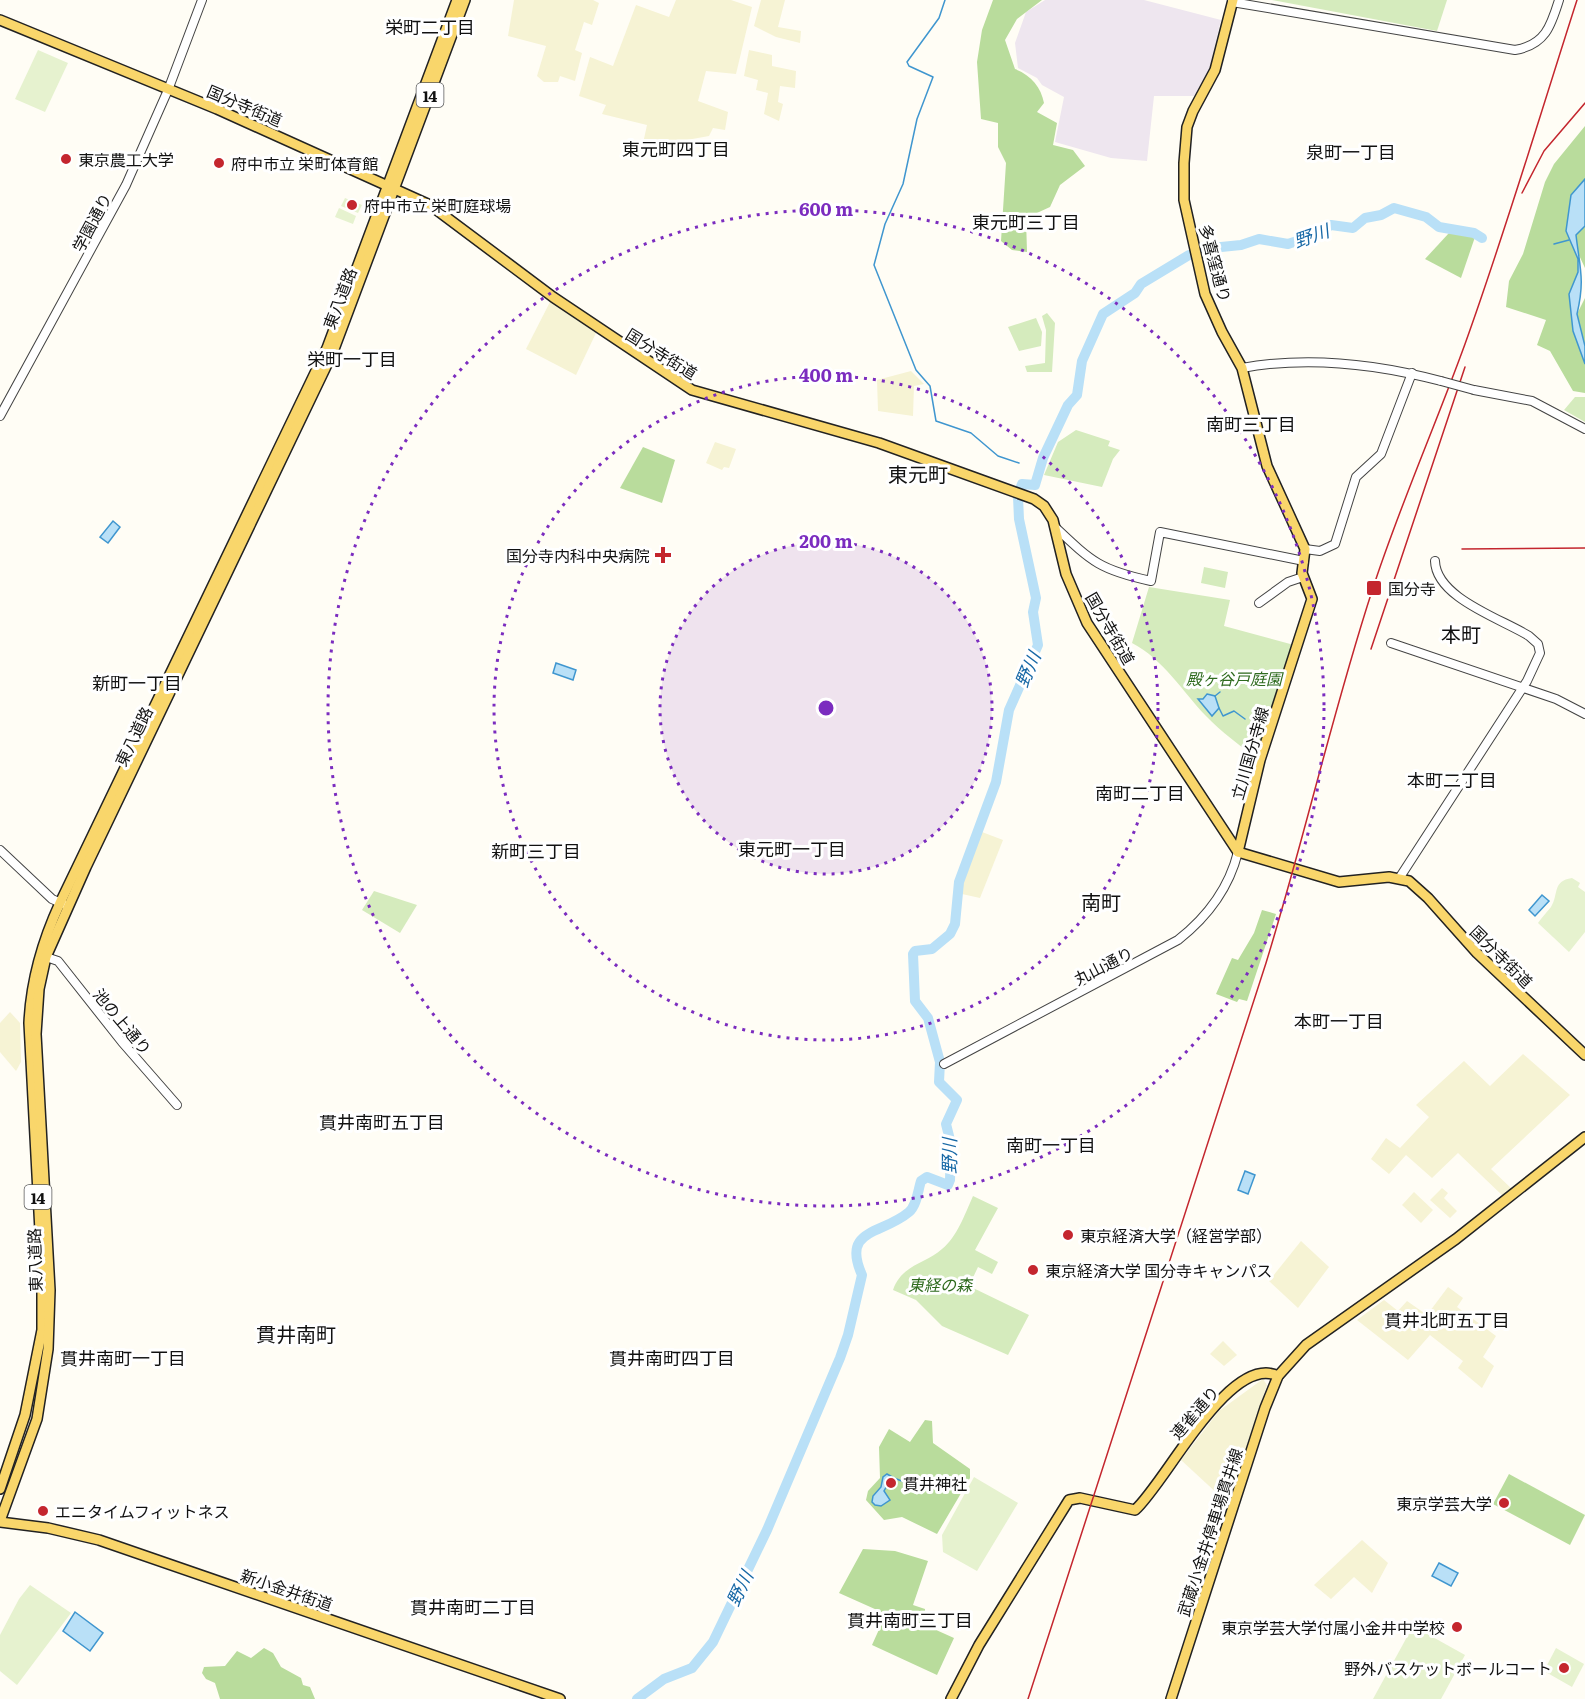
<svg xmlns="http://www.w3.org/2000/svg" width="1585" height="1699" font-family="Literata,'Noto Sans JP',serif">
	<rect width="100%" height="100%" fill="#fffdf5"/>
	<path fill="#eee6ef" d="M1045 0H1144L1221 20 1209 70 1194 96H1154L1147 161 1111 158 1055 142 1064 97 1042 85 1037 78 1018 68 1015 43 1026 12Z"/>
	<g fill="#f6f3d4">
		<path d="M514 0H593L599 3 592 25 584 22 575 50 582 53 575 81 560 76 558 82H544L537 76 546 46 508 36Z"/>
		<path d="M676 0H731L752 7 736 74 706 71 698 101 728 112 725 130 713 128 709 136 642 148 647 125 602 114 606 105 579 96 590 57 613 66 636 5 669 17Z"/>
		<path d="M761 0H785L778 27 801 31 800 43 776 37 754 26Z"/>
		<path d="M749 50 772 55V66L796 71 795 88 780 86 778 102 783 104 779 121 764 114 768 93 756 90 758 80 744 76Z"/>
		<path d="M551 300 596 333 576 375 526 349Z"/>
		<path d="M911 371 924 384 914 386 913 416 878 411 877 380Z"/>
		<path d="M715 442 736 449 729 468 724 467 722 470 706 463Z"/>
		<path d="M982 832 1003 840 980 898 962 894 963 878Z"/>
		<path d="M10 1012 20 1023 21 1062 16 1071 0 1052V1023Z"/>
		<path d="M1523 1054 1570 1095 1491 1169 1513 1190 1504 1197 1458 1153 1432 1178 1406 1155 1389 1174 1371 1159 1386 1138 1400 1148 1429 1117 1416 1105 1464 1061 1490 1086Z"/>
		<path d="M1442 1188 1448 1193 1444 1198 1457 1211 1450 1218 1430 1200Z"/>
		<path d="M1414 1192 1433 1210 1421 1223 1402 1205Z"/>
		<path d="M1301 1241 1329 1267 1298 1308 1269 1281Z"/>
		<path d="M1448 1287 1463 1298 1457 1307 1496 1336 1483 1357 1494 1366 1482 1388 1458 1368 1463 1361 1430 1335 1408 1360 1357 1320 1384 1300 1398 1311 1407 1301 1427 1315Z"/>
		<path d="M1223 1341 1237 1355 1224 1366 1210 1354Z"/>
		<path d="M1263 1379 1267 1385 1236 1478 1220 1496 1181 1460 1219 1411Z"/>
		<path d="M1362 1540 1388 1563 1372 1593 1354 1577 1331 1599 1314 1585Z"/>
	</g>
	<g fill="#d5ebbd">
		<path d="M1272 0H1447L1437 31Z"/>
		<path d="M1047 313 1055 323 1052 372H1027L1025 366 1045 363 1046 330 1042 316Z"/>
		<path d="M1036 318 1042 332 1041 346 1019 351 1008 327Z"/>
		<path d="M1575 397H1585V422L1564 410Z"/>
		<path d="M1076 430 1110 441 1108 446 1120 450 1113 459 1102 487 1044 475 1058 442Z"/>
		<path d="M1204 567 1228 572 1225 588 1201 583Z"/>
		<path d="M1149 587 1230 600 1224 626 1294 645 1257 759C1240 745 1221 732 1206 716 1183 692 1163 659 1132 643Z"/>
		<path d="M374 891 417 905 400 933 362 910Z"/>
		<path d="M973 1196 998 1208 975 1250 998 1262 992 1274 978 1267 969 1286 1029 1315 1008 1355 942 1326 916 1300 893 1290C902 1264 926 1264 942 1249 957 1237 965 1214 973 1196Z"/>
	</g>
	<g fill="#b9dc9c">
		<path d="M993 0H1042L1017 19 1005 40 1015 69C1031 75 1041 87 1044 103L1037 112 1057 123 1053 145 1073 150 1085 166 1060 185 1050 207 1026 218 1027 252 1012 250 1001 241 1006 163 998 147V123L981 119 977 62 982 30Z"/>
		<path d="M1585 126V179L1571 195 1566 231 1578 259V272L1569 294 1573 331 1585 364V393L1573 391 1550 351 1537 345 1546 320 1506 307 1509 281 1523 254 1545 182 1554 164Z"/>
		<path d="M1585 226V268L1578 253 1576 234Z"/>
		<path d="M1449 233H1470L1475 237 1461 278 1425 259Z"/>
		<path d="M1585 298V346L1577 314Z"/>
		<path d="M643 447 675 460 662 503 620 488Z"/>
		<path d="M1262 910 1276 914 1247 1001 1239 999 1237 1002 1216 994 1232 958 1238 960 1254 933Z"/>
		<path d="M925 1420 932 1421 933 1443 970 1469V1478L937 1534 902 1517 884 1520 866 1500 868 1491 880 1478 879 1447 889 1429 910 1442Z"/>
		<path d="M1509 1474 1585 1515 1570 1545 1493 1504Z"/>
		<path d="M863 1549 895 1551 928 1561 913 1605 925 1609V1625L954 1638 937 1675 872 1645 886 1614 839 1593Z"/>
		<path d="M264 1648 273 1653 281 1667 301 1678 303 1685 310 1687 315 1699H220L215 1683 206 1679 202 1673 204 1667 225 1666 237 1651 251 1658Z"/>
	</g>
	<g fill="#e6f2cf">
		<path d="M38 50 68 63 45 112 15 99Z"/>
		<path d="M345 198 362 205 358 213 341 206Z"/>
		<path d="M339 208 356 216 353 224 335 217Z"/>
		<path d="M1572 878 1580 883 1578 887 1585 892V932L1569 952 1538 923C1542 917 1547 912 1551 907 1559 894 1552 881 1572 878Z"/>
		<path d="M974 1477 1018 1503 977 1571 943 1552 942 1535Z"/>
		<path d="M30 1585 71 1613 17 1685 0 1671V1635L19 1599Z"/>
		<path d="M1413 1626 1465 1655 1441 1699H1373Z"/>
		<path d="M1556 1648 1584 1664 1572 1687 1544 1671Z"/>
	</g>
	<g fill="#b9e0f7" stroke="#3f96cf" stroke-width="1.5">
		<path d="M1585 179V226L1576 235C1580 269 1585 280 1577 314L1585 346V364L1573 331 1569 294 1578 272V259L1566 231 1571 195Z"/>
		<path d="M113 521 120 527 108 543 100 537Z"/>
		<path d="M556 663 576 670 573 680 553 673Z"/>
		<path d="M1207 694 1215 696 1219 708 1212 716 1198 699H1203Z"/>
		<path d="M1542 895 1549 901 1535 916 1529 910Z"/>
		<path d="M1245 1171 1255 1175 1248 1194 1238 1190Z"/>
		<path d="M887 1474 894 1478V1483L888 1484 884 1491 890 1500 881 1506 875 1505 872 1502 873 1496 881 1487 883 1477Z"/>
		<path d="M1439 1563 1458 1573 1451 1586 1432 1576Z"/>
		<path d="M75 1612 103 1633 90 1651 63 1631Z"/>
	</g>
	<g fill="none" stroke-linecap="round" stroke-linejoin="round">
		<g stroke="#3f96cf" stroke-width="1.5">
			<path d="M945 0 939 18 907 62 909 66 933 77 917 119 903 184 885 224 874 265 916 370 930 386 936 421 971 433 998 456 1019 463"/>
			<path d="M1554 244 1569 240"/>
			<path d="M1022 484V483"/>
			<path d="M1215 696 1220 692"/>
			<path d="M1219 708 1223 716 1234 711 1245 719"/>
			<path d="M894 1478 912 1485"/>
		</g>
		<g stroke="#b9e0f7" stroke-width="10">
			<path d="M1201 249 1241 245 1259 239 1288 244 1315 235 1331 225 1353 228 1365 218 1381 215 1394 208 1426 217 1439 227 1474 233 1482 238"/>
			<path d="M1020 489 1022 484 1035 485 1043 458 1068 405 1077 395 1082 361 1103 314 1135 293 1141 284 1189 255"/>
			<path d="M637 1699 664 1679 692 1668 713 1642 767 1530 840 1358 848 1335 862 1275C841 1228 882 1235 909 1212 917 1205 918 1190 921 1181L927 1177 948 1185 950 1180 951 1144 946 1124 957 1100 939 1082 940 1062 928 1018 915 1001 913 954 915 951 932 949 950 934 955 924 959 882 996 782 1009 710 1038 645 1033 612 1036 598 1019 519 1018 497"/>
		</g>
		<defs>
			<g id="minor">
				<path d="M1232 2 1515 50C1545 45 1551 26 1559 0"/>
				<path d="M1242 368C1307 356 1377 364 1441 381"/>
				<path d="M1474 390 1532 401 1585 429"/>
				<path d="M0 416 126 185 168 90 202 0"/>
				<path d="M1055 527C1092 562 1100 570 1151 581L1160 532 1304 561"/>
				<path d="M1305 549 1320 551 1335 544 1356 477 1381 454 1412 373"/>
				<path d="M1259 603 1288 582 1303 577"/>
				<path d="M1391 643 1556 699 1585 714"/>
				<path d="M0 850 52 899 63 904"/>
				<path d="M1400 877 1527 681 1540 653 1538 644 1529 636C1502 619 1436 598 1435 561"/>
				<path d="M46 957 58 961 122 1042 177 1105"/>
				<path d="M944 1064 1178 940C1206 918 1229 888 1238 852"/>
			</g>
			<g id="major">
				<path d="M1233 0 1215 70 1193 111 1187 127 1184 163V200L1205 294 1222 332 1242 368 1267 466 1305 549 1302 573 1312 599 1260 760 1238 852"/>
				<path d="M0 20 217 109 430 205 553 297 692 390 879 443 1034 499 1044 506 1053 520 1066 574 1087 623 1238 852 1339 882 1389 877 1409 881 1428 898 1477 953 1585 1055"/>
				<path d="M0 1489 25 1415 42 1330V1269L29 1023C31 980 42 942 60 903L327 348 457 0"/>
				<path d="M0 1521 37 1419 48 1349 50 1290 36 1034 39 989 46 957 86 867 333 352 465 0"/>
				<path d="M0 1522 48 1528 99 1540 560 1699"/>
				<path d="M951 1699 979 1645 1069 1500 1080 1498 1135 1510C1165 1484 1230 1352 1278 1376"/>
				<path d="M1171 1699 1265 1408 1278 1376 1306 1345 1456 1239 1585 1137"/>
			</g>
		</defs>
		<use href="#minor" stroke="#444" stroke-width="10"/>
		<use href="#major" stroke="#222" stroke-width="12"/>
		<use href="#minor" stroke="#fff" stroke-width="8"/>
		<use href="#major" stroke="#f9d66b" stroke-width="9"/>
		<g stroke="#c4262e" stroke-width="1.5">
			<path d="M1522 193 1544 151 1585 103"/>
			<path d="M1462 549 1585 548"/>
			<path d="M1371 649 1465 367"/>
			<path d="M1028 1699 1266 963C1304 840 1332 714 1372 591 1399 507 1435 427 1465 344 1506 230 1540 115 1577 0"/>
		</g>
		<defs>
			<path id="minor-bridge" d="M1441 381 1474 390"/>
		</defs>
		<use href="#minor-bridge" stroke="#444" stroke-width="10" stroke-linecap="butt"/>
		<use href="#minor-bridge" stroke="#fff" stroke-width="8"/>
	</g>
	<circle cx="826" cy="708" r="166" fill="#7b2cbf" fill-opacity=".12"/>
	<g fill="none" stroke="#7b2cbf" stroke-width="3" stroke-dasharray="3 6">
		<circle cx="826" cy="708" r="166"/>
		<circle cx="826" cy="708" r="332"/>
		<circle cx="826" cy="708" r="498"/>
	</g>
	<g fill="#c4262e" stroke="#fff" stroke-width="2">
		<circle cx="66" cy="159" r="6"/>
		<circle cx="219" cy="163" r="6"/>
		<circle cx="352" cy="205" r="6"/>
		<path d="M660 546h6v6h6v6h-6v6h-6v-6h-6v-6h6z"/>
		<rect x="1366" y="580" width="16" height="16" rx="3"/>
		<circle cx="1068" cy="1235" r="6"/>
		<circle cx="1033" cy="1270" r="6"/>
		<circle cx="891" cy="1483" r="6"/>
		<circle cx="1504" cy="1503" r="6"/>
		<circle cx="43" cy="1511" r="6"/>
		<circle cx="1457" cy="1627" r="6"/>
		<circle cx="1564" cy="1668" r="6"/>
	</g>
	<g text-anchor="middle" dominant-baseline="central" stroke-width="6" stroke-linejoin="round" paint-order="stroke">
		<g fill="#fff" stroke="#585858" stroke-width="1.5">
			<rect x="416.5" y="83" width="27" height="24" rx="4.5"/>
			<rect x="24.5" y="1185" width="27" height="24" rx="4.5"/>
		</g>
		<g font-size="15" font-weight="bold" fill="#111">
			<text x="430" y="95">14</text>
			<text x="38" y="1197">14</text>
		</g>
		<g font-size="16" fill="#111" stroke="#fff">
			<text transform="translate(245 105) rotate(23)">国分寺街道</text>
			<text transform="translate(91 222) rotate(-62)">学園通り</text>
			<text transform="translate(1216 263) rotate(75)">多喜窪通り</text>
			<text transform="translate(339 298) rotate(-69)">東八道路</text>
			<text transform="translate(662 353) rotate(32)">国分寺街道</text>
			<text transform="translate(1111 628) rotate(60)">国分寺街道</text>
			<text transform="translate(133 736) rotate(-64)">東八道路</text>
			<text transform="translate(1249 753) rotate(-74)">立川国分寺線</text>
			<text transform="translate(1502 956) rotate(45)">国分寺街道</text>
			<text transform="translate(1103 965) rotate(-27)">丸山通り</text>
			<text transform="translate(123 1021) rotate(50)">池の上通り</text>
			<text transform="translate(34 1260) rotate(-92)">東八道路</text>
			<text transform="translate(1194 1412) rotate(-49)">連雀通り</text>
			<text transform="translate(1209 1532) rotate(-72)">武蔵小金井停車場貫井線</text>
			<text transform="translate(287 1589) rotate(19)">新小金井街道</text>
		</g>
		<g font-size="16" fill="#111" stroke="#fff" text-anchor="start">
			<text x="78" y="159">東京農工大学</text>
			<text x="231" y="163">府中市立 栄町体育館</text>
			<text x="364" y="205">府中市立 栄町庭球場</text>
			<text x="650" y="555" text-anchor="end">国分寺内科中央病院</text>
			<text x="1388" y="588">国分寺</text>
			<text x="1080" y="1235">東京経済大学（経営学部）</text>
			<text x="1045" y="1270">東京経済大学 国分寺キャンパス</text>
			<text x="903" y="1483">貫井神社</text>
			<text x="1492" y="1503" text-anchor="end">東京学芸大学</text>
			<text x="55" y="1511">エニタイムフィットネス</text>
			<text x="1445" y="1627" text-anchor="end">東京学芸大学付属小金井中学校</text>
			<text x="1552" y="1668" text-anchor="end">野外バスケットボールコート</text>
		</g>
		<g font-size="16" font-style="italic" fill="#2f6b1f" stroke="#fff">
			<text x="1234" y="678">殿ヶ谷戸庭園</text>
			<text x="940" y="1284">東経の森</text>
		</g>
		<g font-size="18" fill="#111" stroke="#fff">
			<text x="430" y="26">栄町二丁目</text>
			<text x="676" y="148">東元町四丁目</text>
			<text x="1351" y="151">泉町一丁目</text>
			<text x="1026" y="221">東元町三丁目</text>
			<text x="352" y="358">栄町一丁目</text>
			<text x="1251" y="423">南町三丁目</text>
			<text x="137" y="682">新町一丁目</text>
			<text x="1452" y="779">本町二丁目</text>
			<text x="1140" y="792">南町二丁目</text>
			<text x="792" y="848">東元町一丁目</text>
			<text x="536" y="850">新町三丁目</text>
			<text x="1339" y="1020">本町一丁目</text>
			<text x="382" y="1121">貫井南町五丁目</text>
			<text x="1051" y="1144">南町一丁目</text>
			<text x="1447" y="1319">貫井北町五丁目</text>
			<text x="123" y="1357">貫井南町一丁目</text>
			<text x="672" y="1357">貫井南町四丁目</text>
			<text x="473" y="1606">貫井南町二丁目</text>
			<text x="910" y="1619">貫井南町三丁目</text>
		</g>
		<g font-size="18" font-style="italic" fill="#1768a6" stroke="#fff">
			<text transform="translate(1311 235) rotate(-19)">野川</text>
			<text transform="translate(1027 669) rotate(-67)">野川</text>
			<text transform="translate(948 1156) rotate(-90)">野川</text>
			<text transform="translate(739 1588) rotate(-64)">野川</text>
		</g>
		<g font-size="20" fill="#111" stroke="#fff">
			<text x="918" y="473">東元町</text>
			<text x="1461" y="633">本町</text>
			<text x="1101" y="901">南町</text>
			<text x="296" y="1333">貫井南町</text>
		</g>
	</g>
	<circle cx="826" cy="708" r="9" fill="#7b2cbf" stroke="#fff" stroke-width="3"/>
	<g font-size="18" text-anchor="middle" font-weight="bold" fill="#7b2cbf" stroke="#fff" stroke-width="6" stroke-linejoin="round" paint-order="stroke">
		<text x="826" y="216">600 m</text>
		<text x="826" y="382">400 m</text>
		<text x="826" y="548">200 m</text>
	</g>
</svg>
